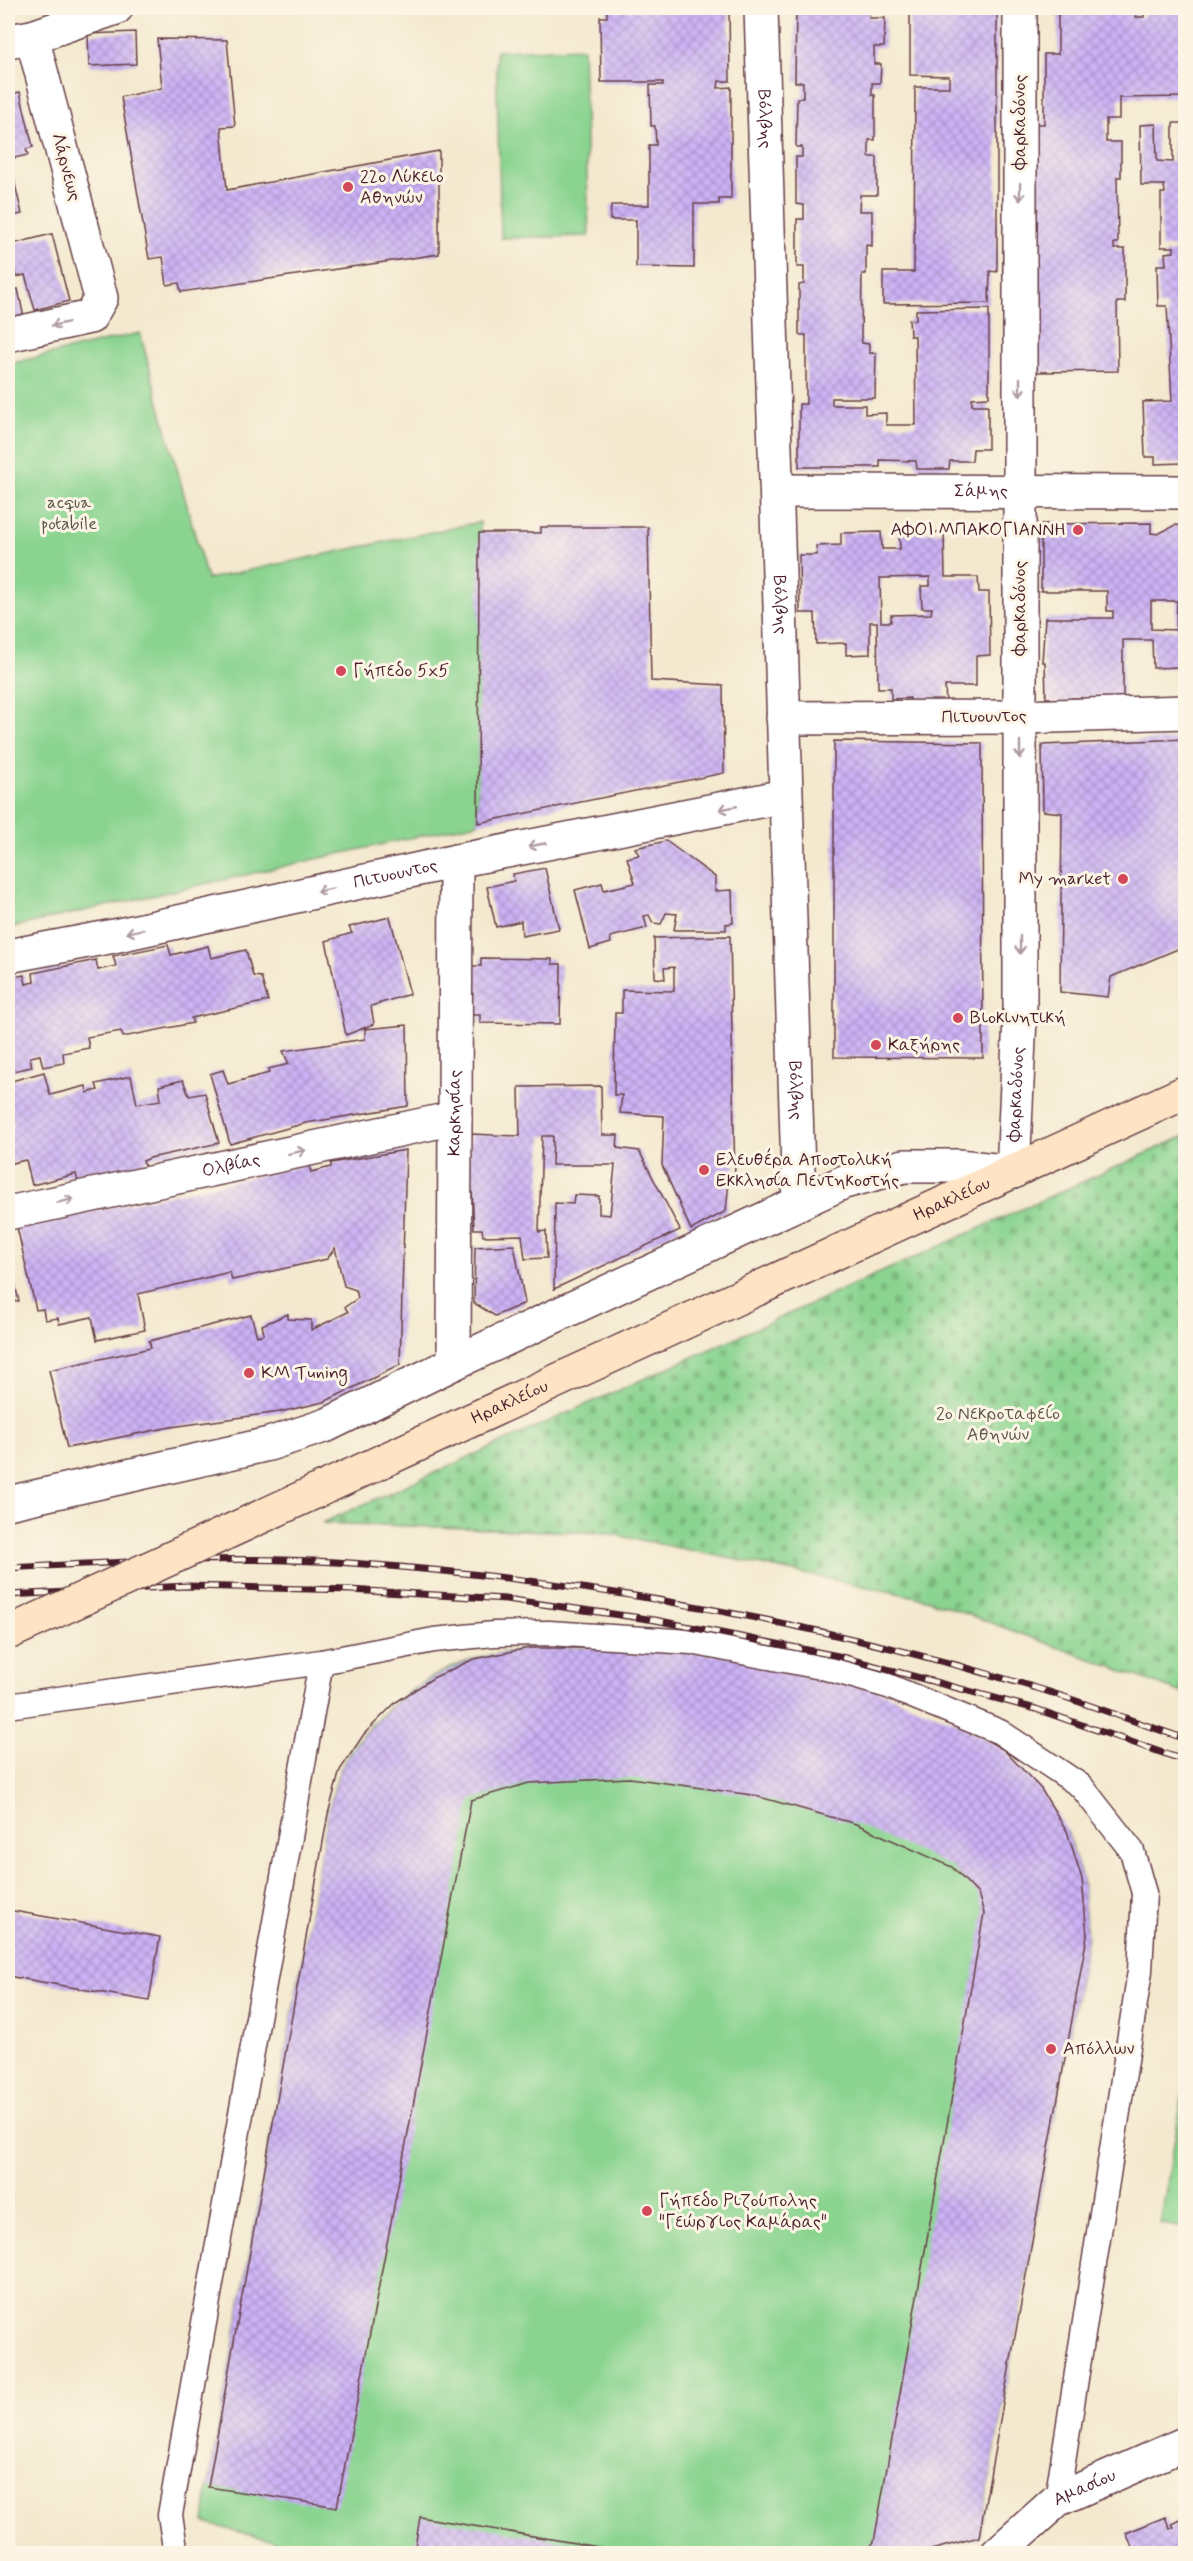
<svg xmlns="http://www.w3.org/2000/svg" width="1193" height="2561" font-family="Mynerve,sans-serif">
	<defs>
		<pattern id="cemetery-stones" width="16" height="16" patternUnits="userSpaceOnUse" patternTransform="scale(1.5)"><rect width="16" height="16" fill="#8ad490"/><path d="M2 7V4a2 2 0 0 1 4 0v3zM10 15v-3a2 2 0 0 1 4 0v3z" fill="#79b67c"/></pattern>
		<pattern id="building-cross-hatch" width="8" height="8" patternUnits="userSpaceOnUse" patternTransform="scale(1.5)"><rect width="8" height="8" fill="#ccb2f6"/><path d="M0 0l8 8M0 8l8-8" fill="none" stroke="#a890c7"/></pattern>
	</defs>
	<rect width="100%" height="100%" fill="#fcf5e5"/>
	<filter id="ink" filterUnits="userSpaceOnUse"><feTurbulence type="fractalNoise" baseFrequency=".0167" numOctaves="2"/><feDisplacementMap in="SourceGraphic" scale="12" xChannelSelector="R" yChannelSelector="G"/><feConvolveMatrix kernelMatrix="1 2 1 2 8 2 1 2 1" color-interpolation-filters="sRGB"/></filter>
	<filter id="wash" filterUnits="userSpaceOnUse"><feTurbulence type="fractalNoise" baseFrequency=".008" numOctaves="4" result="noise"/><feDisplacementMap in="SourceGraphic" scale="24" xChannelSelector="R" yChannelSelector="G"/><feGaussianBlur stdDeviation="1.35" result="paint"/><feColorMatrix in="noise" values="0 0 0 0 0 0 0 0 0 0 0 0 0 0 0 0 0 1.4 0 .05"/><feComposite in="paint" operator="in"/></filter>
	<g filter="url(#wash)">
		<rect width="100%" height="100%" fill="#f4e9cf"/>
		<path fill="url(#cemetery-stones)" stroke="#6a7a5e" stroke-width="1.5" d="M1185 1136V1694L926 1599 606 1533 322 1523Z"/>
		<g fill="#8ad490" stroke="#6a7a5e" stroke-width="1.5">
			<path d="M583 48 589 236 501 238 496 51Z"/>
			<path d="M140 333 207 579 480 522 478 823 8 928V364Z"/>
			<path d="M529 1648H628L1067 1831 1082 1879 1087 1936 979 2537 920 2554H324L204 2523 208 2487 328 1814C332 1800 334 1783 340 1770 364 1719 422 1675 475 1659 493 1654 512 1651 529 1648Z"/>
			<path d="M1185 2081 1186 2228H1185L1160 2224Z"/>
		</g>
		<g id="blocks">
			<g fill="url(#building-cross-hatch)" fill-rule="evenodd">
				<path d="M796 9 869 10V18H885L884 47H874V64H881L880 83H872V95H875V140H869V157H877V195H860L859 211H872V246L866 245V274H862L861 336 862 343 869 344V353H876L875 398H832V405H865V414L886 413V425H916L915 336H910L909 319 916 320V310L989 309V397L972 398V405H988V449H973L972 461H950L949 469H917L916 461 880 460V467H799V404H806V335H799V285L804 284V267H797V219H804V205L796 204V157H802V147H796L797 98H803V82H795Z"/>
				<path d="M1058 9 1137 10 1136 17H1144V11H1185V97L1119 98V119H1106V142H1121V177H1117L1118 243H1114V249H1125V302H1117L1118 371 1037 372 1036 124H1044V54H1058Z"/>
				<path d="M607 10H729L730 81H719L718 88 731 87V199H719V204H694V268L636 267V220H610L611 205H649V145H656L655 126H651L650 85H663V82H601L600 17H607Z"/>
				<path d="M910 10 997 11V272L990 271 989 303 883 304V272H914L915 87H949V76L910 75Z"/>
				<path d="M135 32 136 64 89 66 88 34Z"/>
				<path d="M157 39 227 40 235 126 221 127 227 190 439 151V254L181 292 179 283 167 285 163 257 149 259 121 97 162 88Z"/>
				<path d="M20 92 33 147 26 149 28 155 9 159 22 214 8 217V95Z"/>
				<path d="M1173 123H1185V458H1182L1183 463 1155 464V457H1145L1143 402 1172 401 1167 306H1158L1157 265H1166L1165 253 1174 252V247H1161V193H1165L1164 185H1141L1140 125 1156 124 1157 161 1173 162Z"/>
				<path d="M52 234 69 301 35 310 25 275 16 277 11 259 8 260V245Z"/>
				<path d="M18 289 24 318 8 322V291Z"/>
				<path d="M1151 523V533L1158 534 1175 525 1185 526V674L1182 673V667L1153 668 1152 640H1123V698L1095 703V698H1072V703H1050V698H1046L1045 662H1042L1045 618H1113V611H1107V591H1041V524ZM1151 601H1177L1176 630 1151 629Z"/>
				<path d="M541 527H648L651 681 723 685 724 773 478 823 479 533H541Z"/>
				<path d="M881 532 882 549H900L899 533 944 532 945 577H978L979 592H989L990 655 976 656V686H945L946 703 910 704V698L891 699V688H878L877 622H870V654L846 655V643L816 644 815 613H800L799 555H817L816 546 841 545V533ZM930 577V586H921L922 608H932L931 614 891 615V622H881L880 578Z"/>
				<path d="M1185 739V946L1111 977 1108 997 1060 992 1062 813 1043 811 1042 745Z"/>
				<path d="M834 741 982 743 983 1058 834 1057Z"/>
				<path d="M666 841 715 877V891L732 890 733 923 726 924V930H674L677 914 666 913 661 924 653 923 649 915 644 916 647 928 610 937 611 943 590 949 575 890 602 883 604 890 635 883 627 858 639 855 635 848Z"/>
				<path d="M545 868 559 929 522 936 521 921 496 927 487 887 514 881 513 874Z"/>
				<path d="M390 917 410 994 371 1006 374 1024 346 1035 326 941 352 933 349 927Z"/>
				<path d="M730 936 735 1182H729L726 1211 691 1230 662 1165 664 1116 620 1113 622 1095H614L615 1013H622V990L674 991V967L664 968 665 979 655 978 654 938Z"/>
				<path d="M168 945 171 955 208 946 211 958 246 950 253 976 261 977 268 1001 191 1018 193 1023 123 1037 121 1031 87 1037 89 1048 63 1053 64 1063 43 1067 40 1055 30 1057 32 1067 8 1072V978L24 975 26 984 34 982 33 973 96 960 98 970 116 966 113 956Z"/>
				<path d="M481 958 552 959V964H561L560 1024 480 1023V1015H468L469 966H481Z"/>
				<path d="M407 1025 408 1106 306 1123 230 1144 210 1074 223 1070 228 1084 269 1073 268 1069 289 1064 283 1051 365 1039V1029Z"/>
				<path d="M44 1072 50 1095 86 1086 87 1093 98 1090 96 1084 131 1076 137 1104 161 1100 159 1086 183 1080 189 1096 205 1093 219 1143 150 1158 143 1161 145 1167 78 1182 76 1174 32 1185 26 1160 8 1164V1130L14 1128 8 1106V1082Z"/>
				<path d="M601 1086 602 1135H618L617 1148 639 1151 680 1230 554 1289 555 1203 573 1204 574 1195 599 1196V1214L610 1215 615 1165H552L553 1136H542L539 1232 546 1231 547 1258 525 1259 522 1235 483 1236 482 1229H474L472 1191 466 1192 471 1134 520 1136 519 1087Z"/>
				<path d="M406 1150 400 1365 324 1402 280 1412 171 1427 67 1448 49 1370 151 1348 149 1341 251 1315 257 1336 264 1334 262 1325 288 1314V1319L311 1320V1330L348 1312 345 1307 358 1298 356 1290 344 1286 335 1248 327 1259 232 1280 230 1272 138 1294 145 1330 97 1340 92 1317 59 1324 58 1318 45 1320 43 1309 36 1310 17 1227 309 1165 311 1172 331 1167V1163Z"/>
				<path d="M514 1245 525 1303 495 1316 474 1303 475 1247Z"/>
				<path d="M8 1258 19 1301 8 1303Z"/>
				<path d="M529 1648H628L731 1656 876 1690 957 1723 1004 1750 1041 1789 1067 1831 1082 1879 1087 1936 979 2537 920 2553H864L874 2542 984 1913 978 1894 952 1867 856 1824 752 1795 630 1778 529 1783 471 1800 337 2507 208 2487 328 1814 340 1770 364 1734 396 1702 433 1678 474 1659Z"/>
				<path d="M8 1910 160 1937 149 2001 8 1976Z"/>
				<path d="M420 2517 628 2552V2553H414Z"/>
				<path d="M1165 2517 1170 2529 1174 2527 1172 2524 1185 2518V2553H1135L1126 2533Z"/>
			</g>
		</g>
	</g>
	<g filter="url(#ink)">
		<use href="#blocks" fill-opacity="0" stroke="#643d44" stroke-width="1.5"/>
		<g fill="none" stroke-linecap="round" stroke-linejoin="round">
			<defs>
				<g id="service">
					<path d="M8 1706 321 1662 434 1640 494 1634 549 1633 691 1642 826 1668 888 1686 1000 1732 1081 1786 1132 1851 1144 1893 1140 1971 1057 2500"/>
					<path d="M176 2554 170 2515 321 1662"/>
				</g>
				<path id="pedestrian" d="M1020 717 1186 712"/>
				<g id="minor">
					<path id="s1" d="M761 8 799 1203"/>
					<path d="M8 41 32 37 116 8"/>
					<path d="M8 335 90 317 101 298 32 37"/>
					<path id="s2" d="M777 491 1186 492"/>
					<path d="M783 718 1020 717"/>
					<path id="s3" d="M8 956 114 936 456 861 785 796"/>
					<path id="s4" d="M1013 1172 1020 1017V8"/>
					<path id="s5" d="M8 1213 455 1118"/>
					<path id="s6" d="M454 1363 456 861"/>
					<path id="s7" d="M997 2554 1057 2500 1186 2443"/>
				</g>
				<path id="tertiary" d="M8 1503 269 1444 327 1425 454 1363 844 1182 904 1166H958L1013 1172"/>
				<g id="secondary">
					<path id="s8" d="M870 1237 1186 1092"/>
				</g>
			</defs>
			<use href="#service" stroke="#643d44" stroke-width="27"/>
			<use href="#pedestrian" stroke="#643d44" stroke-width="36"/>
			<use href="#minor" stroke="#643d44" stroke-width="36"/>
			<use href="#tertiary" stroke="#643d44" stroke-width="36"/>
			<use href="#secondary" stroke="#643d44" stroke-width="36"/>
			<use href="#service" stroke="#fff" stroke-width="24"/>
			<use href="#pedestrian" stroke="#fff" stroke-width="33"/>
			<use href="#minor" stroke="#fff" stroke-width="33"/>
			<use href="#tertiary" stroke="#fff" stroke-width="33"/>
			<use href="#secondary" stroke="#fee4c5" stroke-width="33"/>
			<defs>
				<g id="rail">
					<path d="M8 1568C122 1562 236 1555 351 1563 584 1580 819 1622 1043 1690 1091 1705 1138 1723 1186 1739"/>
					<path d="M8 1595 187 1586 350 1590 506 1599 655 1620 838 1656 1036 1709 1186 1761"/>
				</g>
			</defs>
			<use href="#rail" stroke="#4a1f2b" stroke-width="7"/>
			<use href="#rail" stroke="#fcf5e5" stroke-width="4.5" stroke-dasharray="14" stroke-linecap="butt"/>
			<defs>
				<g id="secondary-bridge">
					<path id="s9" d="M8 1633 870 1237"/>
				</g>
			</defs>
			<use href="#secondary-bridge" stroke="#643d44" stroke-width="36" stroke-linecap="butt"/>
			<use href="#secondary-bridge" stroke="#fee4c5" stroke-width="33"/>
		</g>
		<defs><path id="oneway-shaft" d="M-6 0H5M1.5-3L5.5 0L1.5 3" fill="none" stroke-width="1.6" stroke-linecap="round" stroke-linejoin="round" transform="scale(1.5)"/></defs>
		<g stroke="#ae9aa0">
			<use href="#oneway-shaft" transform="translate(1020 192) rotate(90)"/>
			<use href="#oneway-shaft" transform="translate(60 324) rotate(168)"/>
			<use href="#oneway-shaft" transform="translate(1020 387) rotate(90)"/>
			<use href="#oneway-shaft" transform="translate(1020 750) rotate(90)"/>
			<use href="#oneway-shaft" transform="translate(728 808) rotate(169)"/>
			<use href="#oneway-shaft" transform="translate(537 845) rotate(169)"/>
			<use href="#oneway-shaft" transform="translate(325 890) rotate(168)"/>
			<use href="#oneway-shaft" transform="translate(135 931) rotate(168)"/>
			<use href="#oneway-shaft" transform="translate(1020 945) rotate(90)"/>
			<use href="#oneway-shaft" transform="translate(297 1152) rotate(-12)"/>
			<use href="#oneway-shaft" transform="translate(65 1201) rotate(-12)"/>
		</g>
	</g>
	<g fill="#d1495b" stroke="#fcf5e5" stroke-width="2">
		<circle cx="348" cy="187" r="6"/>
		<circle cx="1078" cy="530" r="6"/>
		<circle cx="341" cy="671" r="6"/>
		<circle cx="1123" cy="879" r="6"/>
		<circle cx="958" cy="1018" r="6"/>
		<circle cx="876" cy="1045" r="6"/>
		<circle cx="704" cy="1170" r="6"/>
		<circle cx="249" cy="1373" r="6"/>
		<circle cx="1051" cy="2049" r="6"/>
		<circle cx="647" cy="2211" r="6"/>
	</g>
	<g text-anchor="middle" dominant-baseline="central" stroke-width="6" stroke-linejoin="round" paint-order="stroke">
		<g font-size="18" fill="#4a1f2b" stroke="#fcf5e5">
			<text stroke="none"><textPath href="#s1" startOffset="111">Βόλβης</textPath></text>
			<text transform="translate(1020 122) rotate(-90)">Φαρκαδόνος</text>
			<text transform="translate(66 167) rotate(75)">Λάρνεως</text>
			<text stroke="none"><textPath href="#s2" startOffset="204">Σάμης</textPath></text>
			<text stroke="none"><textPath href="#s1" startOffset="597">Βόλβης</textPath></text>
			<text transform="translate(1020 608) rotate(-90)">Φαρκαδόνος</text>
			<text transform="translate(984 717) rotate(-1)">Πιτυουντος</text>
			<text stroke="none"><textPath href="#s3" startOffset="396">Πιτυουντος</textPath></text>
			<text stroke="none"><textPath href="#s1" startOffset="1083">Βόλβης</textPath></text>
			<text stroke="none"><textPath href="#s4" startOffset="78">Φαρκαδόνος</textPath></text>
			<text stroke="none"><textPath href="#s6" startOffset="250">Καρκησίας</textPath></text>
			<text stroke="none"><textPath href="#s5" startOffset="228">Ολβίας</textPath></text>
			<text stroke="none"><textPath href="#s8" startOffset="90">Ηρακλείου</textPath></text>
			<text stroke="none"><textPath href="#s9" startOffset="552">Ηρακλείου</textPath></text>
			<text stroke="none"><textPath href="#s7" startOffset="111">Αμασίου</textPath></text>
		</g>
		<g font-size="18" fill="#4a1f2b" stroke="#fcf5e5" text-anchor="start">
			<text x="360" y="177">22ο Λύκειο<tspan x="360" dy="21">Αθηνών</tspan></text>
			<text x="1066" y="530" text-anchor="end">ΑΦΟΙ ΜΠΑΚΟΓΙΑΝΝΗ</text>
			<text x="353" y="671">Γήπεδο 5x5</text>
			<text x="1111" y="879" text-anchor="end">My market</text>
			<text x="970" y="1018">Βιοκινητική</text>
			<text x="888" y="1045">Καξήρης</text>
			<text x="716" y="1160">Ελευθέρα Αποστολική<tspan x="716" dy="21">Εκκλησία Πεντηκοστής</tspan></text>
			<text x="261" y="1373">KM Tuning</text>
			<text x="1063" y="2049">Απόλλων</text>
			<text x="659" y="2201">Γήπεδο Ριζούπολης<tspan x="659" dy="21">"Γεώργιος Καμάρας"</tspan></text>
		</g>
		<g font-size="18" fill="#5d5549" stroke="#fcf5e5">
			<text x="69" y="503">acqua<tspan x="69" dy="21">potabile</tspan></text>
			<text x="998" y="1414">2ο Νεκροταφείο<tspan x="998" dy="21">Αθηνών</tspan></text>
		</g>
	</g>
	<rect width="1193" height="2561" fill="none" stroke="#fcf5e5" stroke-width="30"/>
</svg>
